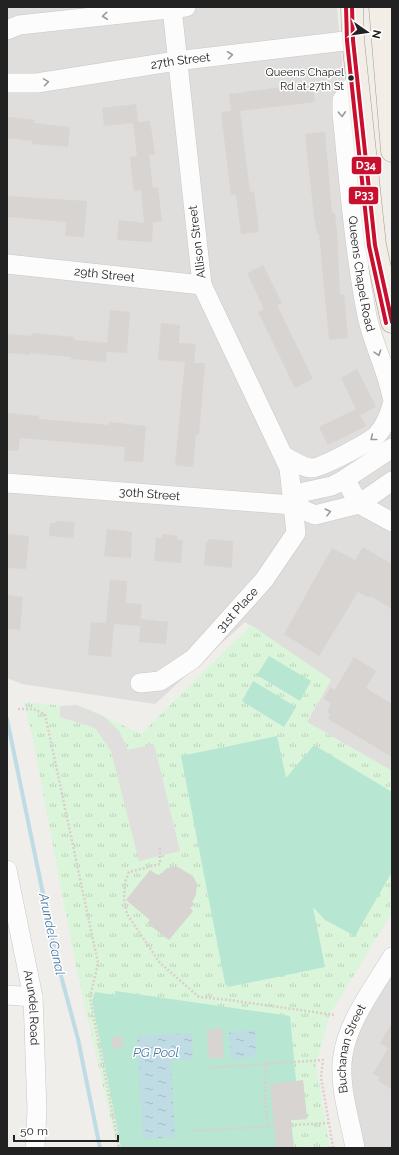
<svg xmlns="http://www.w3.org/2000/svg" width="399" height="1155" font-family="Raleway,sans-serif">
	<defs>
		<pattern id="park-tufts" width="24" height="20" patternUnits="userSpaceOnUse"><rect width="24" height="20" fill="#daf5da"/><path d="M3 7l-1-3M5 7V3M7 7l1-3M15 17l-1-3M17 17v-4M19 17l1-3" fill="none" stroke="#bbd2bb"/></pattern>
		<pattern id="water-ripples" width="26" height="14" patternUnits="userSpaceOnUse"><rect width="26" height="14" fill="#bfdbe3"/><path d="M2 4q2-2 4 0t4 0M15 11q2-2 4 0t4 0" fill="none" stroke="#a4bcc2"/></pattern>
	</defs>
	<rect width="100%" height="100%" fill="#f0eeeb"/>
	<g fill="#dfdedc">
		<path d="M7 7H337L348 124 372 302 392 370V771L307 722 331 680 245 622 155 704 22 684 7 678Z"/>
		<path d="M392 971V1148H360L350 1090V1047Z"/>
	</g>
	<path fill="url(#park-tufts)" d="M251 625 331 680 307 722 392 771V913L330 1014 316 1065 330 1148H117L75 962 33 740 24 702 87 708 141 734Z"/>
	<g fill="#b7e6d2">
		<path d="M269 656 311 681 300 701 257 675Z"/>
		<path d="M253 681 296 707 284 727 242 701Z"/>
		<path d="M277 736 286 778 314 745 392 792V872L355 936 325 920 313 907 325 967 228 987 225 983 181 756Z"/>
		<path d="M115 991 290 1016 296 1081H303L307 1119 291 1120 294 1148H121L92 1001 95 992 115 995Z"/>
	</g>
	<path fill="#e0dfde" d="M77 705 103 716 113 725 119 731 128 750 154 744 180 851 139 861 111 751 95 728 60 717V706Z"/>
	<g fill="url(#water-ripples)">
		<path d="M255 1030 256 1056 231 1059 229 1032Z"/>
		<path d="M192 1033 193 1059 171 1060 175 1137 143 1139 137 1036Z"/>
	</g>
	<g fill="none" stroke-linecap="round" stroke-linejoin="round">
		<path stroke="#bfdbe3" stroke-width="4" d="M7 719 56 957 78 1039 100 1148"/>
	</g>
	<g fill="#d7d4d2">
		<path d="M312 83 315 102 240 111 250 192 254 191 259 232 241 234 236 195H231L221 112 231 111 229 94Z"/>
		<path d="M136 104 138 122 150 121 155 154 149 155 153 188 158 187 162 221 149 223H153L152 242 117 240 119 220 144 223 141 190 134 191 130 157 137 156 133 123 104 126 102 108Z"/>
		<path d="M7 117 35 120 34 123 70 127 68 147 32 144 33 141 7 138Z"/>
		<path d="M325 132 332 213H335L337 233 340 295 344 294 348 338 329 340 319 234H317L314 217 305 134Z"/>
		<path d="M7 196 87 201 84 237 65 236 66 222 7 217Z"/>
		<path d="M263 265 282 303 277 305 313 379 295 388 258 312 264 309 247 273Z"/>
		<path d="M110 310 130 312 127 353 107 352 106 362 71 359V357L30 353V355L7 353V334L31 336 32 333 74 337V340L107 343Z"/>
		<path d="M161 323 180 325 179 343 196 344 194 363H205L199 435H196L193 467 175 465 185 362 158 360Z"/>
		<path d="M357 369 376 407 360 415 366 426 328 445 319 427 356 409 341 378Z"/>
		<path d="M7 413 39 416V419L109 425V422L146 426 143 462 124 461 125 447 20 438 18 451 7 450Z"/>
		<path d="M56 521 75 522 73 538 49 536 50 523H56Z"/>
		<path d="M107 529 132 532 131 558 104 556Z"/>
		<path d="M7 534 29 536 26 569 7 568Z"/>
		<path d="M162 534 178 536 177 540H183L181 563 154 561 156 538H162Z"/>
		<path d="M208 539 233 541 232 568 204 565 206 542H208Z"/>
		<path d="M363 547 392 564V609L374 598 369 596V598L358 592 319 656 284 634 332 548 355 560Z"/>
		<path d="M110 580 127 581 126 603 142 604 140 626 114 624 111 657 88 655 91 622 106 623Z"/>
		<path d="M7 595 23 597 20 630 7 629Z"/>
		<path d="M141 619 168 622 166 644 139 642Z"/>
		<path d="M354 657 376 671 366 688 392 704V757L328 719 330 714 327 712 331 703 324 699 330 688 335 690Z"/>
		<path d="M176 866 193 876 197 884 196 895 192 902 195 904 190 908 193 911 169 940 147 923 150 920 126 900 150 870 159 876 167 868Z"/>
		<path d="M392 1023V1089L378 1081 380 1077 373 1074 388 1048 380 1043Z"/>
		<path d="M222 1028 224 1058H208L207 1030Z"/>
		<path d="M122 1035 123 1047 112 1048V1038Z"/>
		<path d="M303 1080 307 1119 291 1120 293 1148H276L270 1084Z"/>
	</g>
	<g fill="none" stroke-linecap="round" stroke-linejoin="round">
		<defs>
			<g id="minor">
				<path d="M7 30 19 25 186 7"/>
				<path id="s1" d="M357 80 342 100V114C349 181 354 249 367 316 373 344 387 370 392 397"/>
				<path id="s2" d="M7 83H37L176 61 353 40"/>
				<path id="s3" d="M7 264 202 285"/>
				<path d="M284 456C292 460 303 468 312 468 321 468 370 442 377 435 384 427 389 416 392 405"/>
				<path d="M345 479 359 504 392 522"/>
				<path id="s4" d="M7 483 292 505 315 515 359 504 392 481"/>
				<path d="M292 505 304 492 332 486 345 479 392 448"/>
				<path id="s5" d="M140 683 160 681 193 659 264 580 296 533 289 468 202 285 172 8"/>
				<path id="s6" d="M7 870 33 997 37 1110 35 1148"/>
				<path d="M7 995 33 997"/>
				<path id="s7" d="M355 1148C350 1119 338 1085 343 1055 348 1021 375 986 392 957"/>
			</g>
			<g id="major">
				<path d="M352 7 353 40 375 245 392 322"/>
				<path d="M380 7 392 151"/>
			</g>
		</defs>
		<use href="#minor" stroke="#c9c8c7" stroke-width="20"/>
		<use href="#major" stroke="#a79c86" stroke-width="23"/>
		<g stroke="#dccecd" stroke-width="2.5" stroke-dasharray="2 2" stroke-linecap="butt">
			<path d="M18 709H33L45 714 98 963 90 998 119 1148"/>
			<path d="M160 848V864L129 872 125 882 124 899 127 914 160 963 199 997 229 1000 335 1015"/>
			<path d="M266 1064 323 1060 321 1077 333 1147 326 1148"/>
			<path d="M208 1068 266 1064 265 1105 268 1126"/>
			<path d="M291 1125 329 1123"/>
			<path d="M192 1131 273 1126"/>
		</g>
		<use href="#minor" stroke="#fdfcfc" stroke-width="19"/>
		<use href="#major" stroke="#f3ede7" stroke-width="22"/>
		<defs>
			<path id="bus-1" d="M352 7 353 40 375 245 392 322"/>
			<path id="bus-2" d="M346 7 347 41 369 246 386 323"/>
		</defs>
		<use href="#bus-1" stroke="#fff" stroke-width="7"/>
		<use href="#bus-2" stroke="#fff" stroke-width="7"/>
		<use href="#bus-1" stroke="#c8102e" stroke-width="4"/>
		<use href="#bus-2" stroke="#c8102e" stroke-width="4"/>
	</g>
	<defs><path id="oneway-chevron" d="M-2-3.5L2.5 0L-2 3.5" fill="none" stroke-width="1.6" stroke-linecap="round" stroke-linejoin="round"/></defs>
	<g stroke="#9a9a9a">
		<use href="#oneway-chevron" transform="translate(105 16) rotate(174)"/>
		<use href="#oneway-chevron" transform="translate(230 55) rotate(-7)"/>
		<use href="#oneway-chevron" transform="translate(46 82) rotate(-9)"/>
		<use href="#oneway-chevron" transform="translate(342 114) rotate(87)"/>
		<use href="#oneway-chevron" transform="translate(378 353) rotate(72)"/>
		<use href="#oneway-chevron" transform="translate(373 438) rotate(141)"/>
		<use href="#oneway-chevron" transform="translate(328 512) rotate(-14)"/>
	</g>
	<circle fill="#222" stroke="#fff" stroke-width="1.5" cx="351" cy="78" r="3.5"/>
	<g text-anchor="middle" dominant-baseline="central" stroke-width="3" stroke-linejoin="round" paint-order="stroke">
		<g font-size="11" fill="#222" stroke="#fff" text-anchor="end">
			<text x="344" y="72">Queens Chapel<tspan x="344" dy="14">Rd at 27th St</tspan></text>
		</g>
		<g font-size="12" fill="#222" stroke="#fff">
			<text stroke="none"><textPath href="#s2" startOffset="175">27th Street</textPath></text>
			<text transform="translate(197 242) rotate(-97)">Allison Street</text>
			<text stroke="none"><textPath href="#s1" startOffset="200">Queens Chapel Road</textPath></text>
			<text stroke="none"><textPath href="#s3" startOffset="98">29th Street</textPath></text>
			<text stroke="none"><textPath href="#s4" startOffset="143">30th Street</textPath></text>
			<text stroke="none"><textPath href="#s5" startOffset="126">31st Place</textPath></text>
			<text stroke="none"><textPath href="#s6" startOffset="140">Arundel Road</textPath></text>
			<text stroke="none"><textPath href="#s7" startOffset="102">Buchanan Street</textPath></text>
		</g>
		<g font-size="13" font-style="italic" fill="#4a7aab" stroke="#fff">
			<text transform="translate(52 934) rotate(78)">Arundel Canal</text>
			<text x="156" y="1052">PG Pool</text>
		</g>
	</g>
	<g stroke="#fff" stroke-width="1.5">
		<rect x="351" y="156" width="31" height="19" rx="4" fill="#c8102e"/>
		<rect x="348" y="186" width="31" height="19" rx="4" fill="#c8102e"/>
	</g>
	<g font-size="11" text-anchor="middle" font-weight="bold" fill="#fff">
		<text x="366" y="169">D34</text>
		<text x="364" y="199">P33</text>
	</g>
	<rect width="399" height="1155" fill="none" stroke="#222222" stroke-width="16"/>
	<g transform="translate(367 32) rotate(103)" stroke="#ffffff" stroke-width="3" paint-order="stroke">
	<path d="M0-3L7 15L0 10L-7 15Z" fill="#222222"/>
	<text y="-6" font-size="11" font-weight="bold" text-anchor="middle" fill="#222222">N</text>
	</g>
	<path d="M14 1135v6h104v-6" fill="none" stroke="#222222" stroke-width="2"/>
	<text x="20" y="1135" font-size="12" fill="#222222" stroke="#ffffff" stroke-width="3" paint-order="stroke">50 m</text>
</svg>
